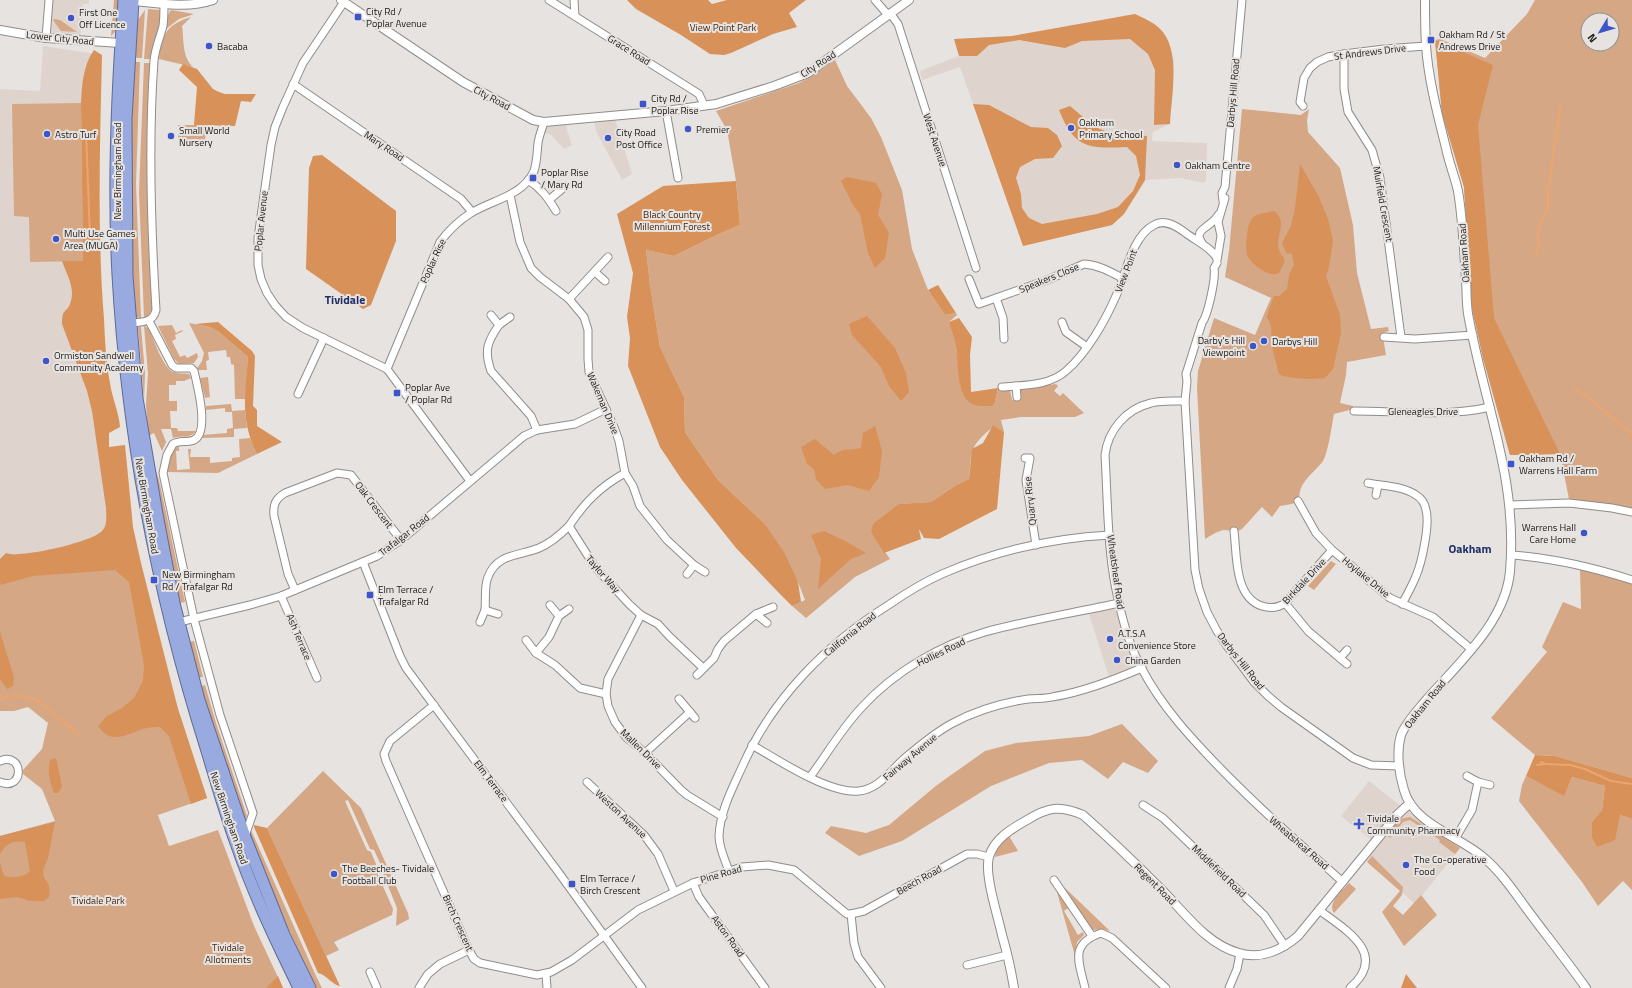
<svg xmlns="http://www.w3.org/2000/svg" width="1632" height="988" font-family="'Titillium Web',sans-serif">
	<rect width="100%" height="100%" fill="#e7e3e0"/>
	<g fill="#dfd4cd">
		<path d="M49 0H89V4H83L80 40 46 38Z"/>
		<path d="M1135 14 1160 28 1169 43 1174 61 1170 124 1153 132 1152 141 1207 143 1206 181 1204 183 1180 178 1146 180 1124 214 1112 225 1023 246 960 67 922 80 920 71 959 56 954 39 1012 36Z"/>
		<path d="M43 46 102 55 84 101 102 441 135 563 0 580V89L40 91Z"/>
		<path d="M614 116 632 174 622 180 596 131 594 118Z"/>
		<path d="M566 121 567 130 572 145 564 149 551 135 541 131 544 122Z"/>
		<path d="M1112 608 1116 611 1133 663 1131 668 1113 677H1109L1089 614Z"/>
		<path d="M1369 781 1406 810 1462 846 1415 904 1361 855 1373 841 1341 816Z"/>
	</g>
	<g fill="#d5a785" fill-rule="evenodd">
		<path d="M114 0H120L117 30 111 36Z"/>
		<path d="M1535 0H1632V510L1569 499 1560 454 1510 455 1483 358 1472 308 1464 187 1442 113 1435 40 1440 39 1485 58 1527 14ZM1588 20H1612V44H1588Z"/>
		<path d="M148 9 160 10C164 20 156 34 153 44 152 49 152 54 151 59H144Z"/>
		<path d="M145 10 142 58H137L135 56 137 21Z"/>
		<path d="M171 10 194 14 179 19 166 29 168 15Z"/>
		<path d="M191 17 182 26C184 40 182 57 193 67L159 59C162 34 166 25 191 17Z"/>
		<path d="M54 19 60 20 77 32 61 31 53 20Z"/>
		<path d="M835 60 847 86 871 118 881 137 902 190 912 249 928 290 945 315 956 313 957 315 949 322 956 345 959 376 963 394 995 402 998 388 1010 390 1012 400 1018 399 1019 392 1022 389 1056 384 1058 386 1054 391 1060 396 1063 393 1084 413 1075 417H1021L1001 420 1004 432 994 426C969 447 972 449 969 479L956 485 931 502 899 504 871 532 890 559 855 577 806 618 792 606 805 600 798 582 764 523 718 480 685 432 684 397 660 347 650 285 646 250 674 256 719 234 740 225 736 181 727 130 716 111 799 83 812 76Z"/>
		<path d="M134 62H140L136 184 141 318 136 317 135 313 130 230 132 110Z"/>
		<path d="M144 63H152L148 186 152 309 149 316 144 317 139 192Z"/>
		<path d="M81 103 83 261 30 262 29 217 14 216 12 104Z"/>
		<path d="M1242 109 1301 115 1309 109 1307 121 1308 132 1340 168 1353 225 1357 273 1371 329 1388 327 1389 331 1385 332 1384 343 1386 355 1347 362 1346 375 1340 403 1353 406V409L1334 414C1332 425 1328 453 1323 461 1315 472 1296 484 1300 500L1292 504 1280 506 1272 517 1262 507 1242 529 1238 531 1223 530 1215 533 1205 539 1197 388 1198 371 1214 318 1255 335 1271 298 1225 277 1229 251Z"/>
		<path d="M178 125H206L205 144 201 147 178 145Z"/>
		<path d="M189 323 210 327 219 332 248 357 245 399H235L234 365 231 364 230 357H227L226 350 208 352 209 360 206 361 207 370H196L202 361 204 353Z"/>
		<path d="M172 325 176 333 182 330 183 331 175 335 176 339 172 341 180 357 185 355 187 358 197 353 198 357 194 363 179 364 174 359 158 326Z"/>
		<path d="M144 326 148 328C154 339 162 366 173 372 178 374 184 373 189 374L191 378 184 381H176V385H169V401H177V411H170L171 428H177L178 431H196C191 439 181 435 173 438L171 429H161L166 442 162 451 154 433 148 436 146 404 148 374Z"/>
		<path d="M138 327H141L145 373 144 400Z"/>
		<path d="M208 377 210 397 205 398 200 378Z"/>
		<path d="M231 404 232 411 245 410 247 428 234 429V437L202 438 203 435 227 433V429L233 428 232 412H225V408L206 410V406Z"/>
		<path d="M250 438 257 454 218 473 168 472C167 464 171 449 179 446V451H176L177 470 190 469 188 449H191L190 457H210V463L232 461V458L240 457 239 439Z"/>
		<path d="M151 457 159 480 185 602 180 603Z"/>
		<path d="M1331 561 1336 564 1314 590 1308 586Z"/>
		<path d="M135 563 178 709 207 798 158 815 169 846 218 830 254 926 283 988H0V836L55 821 42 789 23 774V770L42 749 48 723 28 707 14 711H0V580Z"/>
		<path d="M1580 567 1632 584V778L1555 756 1535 755 1491 718 1547 652 1542 647 1563 602 1581 609Z"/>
		<path d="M194 641 203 677 197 678 188 642Z"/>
		<path d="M205 685 216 723 247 816 244 822 199 687Z"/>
		<path d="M1122 724 1158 761 1148 773 1123 762 1108 779 1082 760 1049 763 991 786 902 841 859 856 825 833 831 826 866 833 889 825 937 785 985 751 1016 743 1089 736Z"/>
		<path d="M323 771 361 808 408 913 409 919 396 926 397 908 380 866V863L374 850 370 849 348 800 345 801 367 850 371 852 376 864 375 868 393 909 392 915 334 942 339 950 326 956 267 828Z"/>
		<path d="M1526 776 1564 795 1572 777 1605 786 1602 810 1592 822 1620 815 1632 819V890L1623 881 1598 906 1582 882 1519 801 1522 785Z"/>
		<path d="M1410 817 1460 848 1455 854 1439 842 1440 840 1410 820 1403 822 1390 838 1385 834 1399 819Z"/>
		<path d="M251 830 316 976 322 988H316C292 938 269 887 250 834Z"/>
		<path d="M1009 836 1018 851 995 857C996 848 1001 841 1009 836Z"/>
		<path d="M1372 856 1403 887 1402 895 1393 906 1403 915 1421 895 1437 915 1404 946 1382 912 1400 891 1367 862Z"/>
		<path d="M1349 883 1356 889 1334 913C1327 903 1342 891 1349 883Z"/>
		<path d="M1064 887 1110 931 1102 929 1092 930Z"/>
		<path d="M1057 892 1068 908 1064 911 1078 935 1083 932 1084 935 1077 942 1075 956Z"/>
	</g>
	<g fill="#d89158">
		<path d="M627 0H708L712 4 727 0H806L789 13 797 27 773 34 731 53 724 55 710 54 681 35 636 9Z"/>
		<path d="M1135 14C1143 18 1153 22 1159 28 1182 48 1171 97 1170 124L1154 125 1155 70 1148 54 1130 39 1082 41 1065 48 1019 40 989 45 977 56H959L954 39 1012 36Z"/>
		<path d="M1435 40 1493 65 1478 125 1494 318 1560 454 1510 455 1483 358 1472 308 1464 187 1442 113Z"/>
		<path d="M94 50 102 55C100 143 97 231 104 319 105 340 106 362 110 383 112 398 119 412 120 427L109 433V447L125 445 133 527 141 563 178 709 207 798 191 804 169 736 160 727C156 727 151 727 147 728 129 732 112 747 98 726L107 716 122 708 134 698 143 681 144 665 129 582 115 570 33 576 0 585V559L6 553C10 554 14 555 18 554 35 554 91 542 102 531 108 525 106 516 106 508L92 411 87 391 62 324C62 321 62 317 63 314 64 311 69 308 70 304 76 288 67 276 62 261H83L81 103C82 84 83 66 94 50Z"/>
		<path d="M183 64 197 69 213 89 219 92 225 94H256L251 102 241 101 235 126 194 125 197 87 179 70Z"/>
		<path d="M973 104 989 105 1031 127 1048 128 1057 135 1062 146 1053 158 1035 159 1020 167 1016 178 1021 194 1022 208 1029 218 1042 224 1097 214 1118 207 1133 191 1140 175 1136 156 1127 147C1088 149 1074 148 1059 110L1070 106 1095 127 1111 133 1147 136 1145 180 1124 214 1112 225 1023 246Z"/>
		<path d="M322 155 396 211V241L371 305 363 309 306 269 309 168 313 156Z"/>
		<path d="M1300 164 1319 197 1329 222 1333 241 1329 267 1326 276 1340 315 1341 333 1333 369 1325 378 1310 379 1295 378 1283 376 1279 374 1272 347 1271 326 1267 317 1269 309 1274 296H1279L1287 289 1289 275 1294 265 1292 254 1286 253 1282 243 1291 226 1295 208Z"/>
		<path d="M847 177 876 183 882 194 878 215 889 233 885 258 875 268 868 253 860 214 853 205 841 181Z"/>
		<path d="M736 181 740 225 719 234 674 256 646 250 650 285 660 347 684 397 685 432 718 480 764 523 784 552 798 582 801 602 792 606 777 591 736 548 682 480 660 447 628 366 630 338 627 317 633 273 617 214 663 186Z"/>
		<path d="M1274 211C1287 221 1278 232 1278 244 1277 250 1283 256 1285 261L1279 273C1270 279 1250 264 1247 254 1245 247 1247 222 1253 217 1258 213 1268 213 1274 211Z"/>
		<path d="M938 285 956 313 945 315 928 290Z"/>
		<path d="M867 316 895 348 906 373 909 392 901 401 889 386 881 367 852 335 849 324Z"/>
		<path d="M959 318 972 337 970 355 971 392 998 388 995 402 992 406C984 406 974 407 968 401 957 391 958 361 956 346 954 338 951 330 949 322Z"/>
		<path d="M218 322 252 351 255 356 253 406 257 410V426L282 442 257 454C240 420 245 394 248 357L219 332 210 327 195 324Z"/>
		<path d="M993 425 1004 432 997 509 939 539 924 538 919 529 921 539 884 553 871 532 873 524 899 504 931 502 956 485 969 479 972 449 983 443Z"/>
		<path d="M875 426 882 451 879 477 869 491 848 485 825 489 816 479 814 469 807 464 801 447 815 439 834 455C844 447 849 451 861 448L863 433Z"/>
		<path d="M824 531 847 542 866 553 851 559 818 589 821 559 811 535Z"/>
		<path d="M0 632 14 677 13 686 7 689 0 679Z"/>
		<path d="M1535 755 1555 756 1632 778V819L1620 815 1615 840 1597 847 1592 837V822L1602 810 1605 786 1572 777 1564 796 1526 776Z"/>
		<path d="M56 758 62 787 58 793H54C50 782 47 772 50 760Z"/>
		<path d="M55 822 48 858 43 870 44 878C50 884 50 889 49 897L44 901H29L18 897 0 899V863L4 876C12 878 23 878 30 871L25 842C12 840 7 843 0 854V836Z"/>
		<path d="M254 825 267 828 340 986C332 985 327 975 318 973L254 827Z"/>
		<path d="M1406 974 1417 988H1401Z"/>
		<path d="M278 976 283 988H266Z"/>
	</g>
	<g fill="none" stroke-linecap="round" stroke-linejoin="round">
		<g stroke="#eda56c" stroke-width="2">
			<path d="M86 131 90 237"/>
			<path d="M1537 255 1536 249 1539 245 1538 229 1548 208V190L1561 103"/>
			<path d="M1573 389 1584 394 1632 434"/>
			<path d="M0 699 15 695 37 700 78 734"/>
			<path d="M1541 762 1545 764 1570 765 1585 769 1611 781 1632 784"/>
			<path d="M1537 765 1545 764"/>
		</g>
		<defs>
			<g id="minor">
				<path d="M549 0 699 94 704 105"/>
				<path d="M574 0 575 16"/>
				<path d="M875 0 888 15"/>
				<path d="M344 2 303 63 283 107 275 127 271 145 258 238V265L261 279 267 293 275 305 286 317 303 328 387 369 470 481"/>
				<path d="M890 13 898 24 976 268"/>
				<path d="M46 38 49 0"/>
				<path d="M1344 54V89L1348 112 1372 150 1380 178 1401 337"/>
				<path d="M293 84 461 199 472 212"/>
				<path d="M1303 106 1300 102 1304 78 1310 68 1317 62 1328 57 1344 54 1384 49 1426 46"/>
				<path d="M666 111 678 178"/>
				<path d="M528 180C541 188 548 198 556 211"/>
				<path d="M510 195 520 242 531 268 540 277 569 299 584 317 588 330V359L589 372 614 427 619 441 625 473 633 486 640 506 667 540 694 565 705 572"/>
				<path d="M549 200 562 189"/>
				<path d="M1223 201 1222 193 1225 187 1242 0"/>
				<path d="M1202 243C1194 231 1205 229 1212 222 1215 220 1217 217 1219 214"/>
				<path d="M1217 260 1221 236 1218 222 1225 198"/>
				<path d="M1217 263 1214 268C1216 278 1208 315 1202 323L1186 374 1187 381 1185 401 1195 570 1199 589 1207 612 1217 631 1227 646 1254 682 1268 696 1281 707 1353 758 1371 765 1399 766"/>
				<path d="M595 272 605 281"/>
				<path d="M969 279 979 304 1047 280 1084 264C1099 265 1111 272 1124 279"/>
				<path d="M996 298 1003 318 1004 339"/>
				<path d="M569 299 608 257"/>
				<path d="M491 315 499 325 510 317"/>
				<path d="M149 321 172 365 176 368H191L194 371C197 384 210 432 194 440 187 443 179 440 173 444L167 455 163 473 194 619 220 715 253 813 245 836"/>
				<path d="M1062 322 1066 332 1087 347"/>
				<path d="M130 323C142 322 153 323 156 310 151 228 148 144 154 61 155 48 160 38 163 26 164 19 164 11 164 4"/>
				<path d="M499 325C487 342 484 351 491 371L531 416 537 430"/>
				<path d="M1384 337 1415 339 1473 335"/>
				<path d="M387 369 440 242C449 230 458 221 471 213 492 200 523 196 534 171 537 162 537 153 538 143 539 136 542 129 544 122"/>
				<path d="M1016 386 1017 397"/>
				<path d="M1002 387C1024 385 1049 386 1066 371 1087 353 1105 321 1116 296 1126 274 1132 236 1154 225 1165 218 1178 227 1187 234 1198 242 1210 247 1217 258"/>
				<path d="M298 394 324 338"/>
				<path d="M1185 401C1174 401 1162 400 1151 403 1126 409 1108 430 1105 455 1108 504 1107 556 1119 603 1124 626 1131 649 1142 669 1162 707 1191 738 1221 769 1260 809 1301 845 1343 882"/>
				<path d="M1354 411C1398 411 1448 417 1490 407"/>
				<path d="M1025 458H1030L1026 480 1036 545"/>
				<path d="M625 473C600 487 585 502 569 526L595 567 629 604 641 615 658 624 669 636 703 668"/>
				<path d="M1368 483C1383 486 1403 486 1416 495 1421 498 1425 504 1426 510 1430 524 1422 562 1416 576 1412 586 1407 595 1402 604"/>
				<path d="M1376 495 1378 485"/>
				<path d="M1298 501 1316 533 1332 550 1390 598 1433 617 1471 649"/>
				<path d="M1510 505 1569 503 1612 508 1632 512"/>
				<path d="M1234 531C1237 555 1234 597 1262 606 1271 609 1278 608 1285 603L1332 550"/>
				<path d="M1511 555C1553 558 1592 567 1632 580"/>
				<path d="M363 562 400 656 406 668 559 873 642 988"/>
				<path d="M687 574 694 565"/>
				<path d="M295 590 288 574 274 516C273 505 275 499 285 493L337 473 351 475 401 540"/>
				<path d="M281 596 317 678"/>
				<path d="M1285 603 1308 631 1347 664"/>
				<path d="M550 605 559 616 569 609"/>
				<path d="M485 610C486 600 484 586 488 577 497 553 520 556 539 548 551 543 560 535 569 526"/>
				<path d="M756 614 767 623"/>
				<path d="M641 615 608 679 606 694 608 706 615 722 626 737 645 753 681 790 687 795 723 817"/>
				<path d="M559 616 549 637 536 653 555 665 580 688 606 694"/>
				<path d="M179 622 250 605 281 596 377 556 401 540 524 436 537 430 575 424 606 409"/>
				<path d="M480 622 485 610 498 614"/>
				<path d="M526 640 536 653"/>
				<path d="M1340 658 1347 650"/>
				<path d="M697 675 714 658 718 649 724 641 756 614 773 607"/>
				<path d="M679 699 695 718"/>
				<path d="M434 705 390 741 384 754 386 761 469 950 474 959 480 963 537 975 551 972 572 960 638 910 693 883 742 867 768 865 794 870 842 910 847 914H851L854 943 858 957 881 988"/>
				<path d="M752 745C778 760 829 794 859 791 879 789 891 770 905 758 919 746 935 733 951 724 975 711 1001 703 1028 699 1036 698 1045 699 1052 697 1083 692 1113 680 1142 668"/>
				<path d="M645 753 690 712"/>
				<path d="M0 761C24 751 25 792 0 782"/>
				<path d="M1467 776 1478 782 1490 785"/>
				<path d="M810 777C827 754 842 728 862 707 894 672 940 645 985 632 1029 620 1074 613 1119 603"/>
				<path d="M587 782 644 835 658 854 674 891"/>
				<path d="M1143 805 1163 818 1264 915 1285 946"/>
				<path d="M1455 839 1472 810 1478 782"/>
				<path d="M729 871C725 860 719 848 719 836 720 811 733 787 743 765 773 697 828 643 890 604 906 593 924 582 942 574 995 551 1053 538 1110 535"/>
				<path d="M1054 880 1092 936"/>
				<path d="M693 883 699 897 765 988"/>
				<path d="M1319 910C1346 930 1389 954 1350 988"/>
				<path d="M851 914 864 911 967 854H977L989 857"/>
				<path d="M967 965 1007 955"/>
				<path d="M370 972 377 988"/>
				<path d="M546 974 547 988"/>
				<path d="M419 988 428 974 440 964 469 950"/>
				<path d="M1085 988C1079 962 1069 944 1101 933L1112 938 1166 988"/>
				<path d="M1229 988 1237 969 1240 954"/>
			</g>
			<g id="tertiary">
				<path d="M341 0 463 82 533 120 544 122 666 111 716 104 774 86 808 73 909 0"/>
				<path d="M1425 0C1425 15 1425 30 1426 45 1428 78 1438 116 1446 148 1449 163 1455 177 1458 191 1463 221 1464 251 1466 280 1467 293 1466 307 1469 319 1485 406 1518 480 1510 571 1506 621 1459 663 1427 699 1418 710 1406 722 1401 735 1396 752 1399 774 1404 790 1413 824 1459 836 1483 857 1500 871 1513 890 1526 908 1546 935 1567 961 1586 988"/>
				<path d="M133 1C159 3 187 9 213 0"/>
				<path d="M0 30 46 38 120 43"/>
				<path d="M1014 988C1011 970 1007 952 1002 935 998 916 984 875 989 857 994 839 1011 829 1027 820 1048 807 1060 805 1083 815 1109 838 1134 862 1158 886 1183 910 1205 944 1239 953 1260 960 1282 950 1298 936L1397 815 1410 803"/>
			</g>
			<g id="trunk">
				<path d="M124 0C117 91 113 184 118 275 127 437 158 596 207 751 216 781 225 813 236 843 253 893 276 941 299 988"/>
				<path d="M133 0 126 119 127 276 137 398 157 514 174 603 199 700 245 837 284 935 310 988"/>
			</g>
		</defs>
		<use href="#minor" stroke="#908c89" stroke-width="9"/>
		<use href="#tertiary" stroke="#908c89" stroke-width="10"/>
		<use href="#trunk" stroke="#5d6a95" stroke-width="13"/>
		<use href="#minor" stroke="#fff" stroke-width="7"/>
		<use href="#tertiary" stroke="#fff" stroke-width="8"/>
		<use href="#trunk" stroke="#98aadf" stroke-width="11"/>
	</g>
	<g fill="#3d55c8" stroke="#e7e3e0" stroke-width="1.5">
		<rect x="354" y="13" width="8" height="8" rx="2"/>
		<circle cx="71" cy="18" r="4"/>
		<rect x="1427" y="36" width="8" height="8" rx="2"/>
		<circle cx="209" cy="46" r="4"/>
		<rect x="639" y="100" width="8" height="8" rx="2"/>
		<circle cx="1071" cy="128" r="4"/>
		<circle cx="688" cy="129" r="4"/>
		<circle cx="47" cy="134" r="4"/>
		<circle cx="171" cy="136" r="4"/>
		<circle cx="608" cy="138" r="4"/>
		<circle cx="1177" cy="165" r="4"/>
		<rect x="529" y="174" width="8" height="8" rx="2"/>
		<circle cx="56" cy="239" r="4"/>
		<circle cx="1264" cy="341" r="4"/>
		<circle cx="1253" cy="346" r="4"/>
		<circle cx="46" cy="361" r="4"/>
		<rect x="393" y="389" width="8" height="8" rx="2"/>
		<rect x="1507" y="460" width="8" height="8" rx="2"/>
		<circle cx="1584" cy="533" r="4"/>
		<rect x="150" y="576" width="8" height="8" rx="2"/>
		<rect x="366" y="591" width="8" height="8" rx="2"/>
		<circle cx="1110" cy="639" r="4"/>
		<circle cx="1117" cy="660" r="4"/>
		<path d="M1357 818h4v4h4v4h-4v4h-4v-4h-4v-4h4z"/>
		<circle cx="1406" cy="865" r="4"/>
		<circle cx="334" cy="874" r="4"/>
		<rect x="568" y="880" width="8" height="8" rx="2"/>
	</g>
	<g text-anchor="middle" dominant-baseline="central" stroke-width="4" stroke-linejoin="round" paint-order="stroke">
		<g font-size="10" fill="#1d1b1a" stroke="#e7e3e0" text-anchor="start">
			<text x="366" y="11">City Rd /<tspan x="366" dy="12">Poplar Avenue</tspan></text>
			<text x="79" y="12">First One<tspan x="79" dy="12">Off Licence</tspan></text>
			<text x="1439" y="34">Oakham Rd / St<tspan x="1439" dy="12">Andrews Drive</tspan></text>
			<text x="217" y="46">Bacaba</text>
			<text x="651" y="98">City Rd /<tspan x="651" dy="12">Poplar Rise</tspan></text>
			<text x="1079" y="122">Oakham<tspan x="1079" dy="12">Primary School</tspan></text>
			<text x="696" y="129">Premier</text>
			<text x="179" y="130">Small World<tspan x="179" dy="12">Nursery</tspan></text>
			<text x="616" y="132">City Road<tspan x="616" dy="12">Post Office</tspan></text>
			<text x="55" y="134">Astro Turf</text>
			<text x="1185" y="165">Oakham Centre</text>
			<text x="541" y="172">Poplar Rise<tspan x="541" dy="12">/ Mary Rd</tspan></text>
			<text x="64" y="233">Multi Use Games<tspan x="64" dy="12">Area (MUGA)</tspan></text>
			<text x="1245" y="340" text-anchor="end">Darby's Hill<tspan x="1245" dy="12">Viewpoint</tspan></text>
			<text x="1272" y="341">Darbys Hill</text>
			<text x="54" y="355">Ormiston Sandwell<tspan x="54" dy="12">Community Academy</tspan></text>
			<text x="405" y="387">Poplar Ave<tspan x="405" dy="12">/ Poplar Rd</tspan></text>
			<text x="1519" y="458">Oakham Rd /<tspan x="1519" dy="12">Warrens Hall Farm</tspan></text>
			<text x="1576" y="527" text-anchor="end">Warrens Hall<tspan x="1576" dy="12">Care Home</tspan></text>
			<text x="162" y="574">New Birmingham<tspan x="162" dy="12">Rd / Trafalgar Rd</tspan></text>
			<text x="378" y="589">Elm Terrace /<tspan x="378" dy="12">Trafalgar Rd</tspan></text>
			<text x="1118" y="633">A.T.S.A<tspan x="1118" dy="12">Convenience Store</tspan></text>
			<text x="1125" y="660">China Garden</text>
			<text x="1367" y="818">Tividale<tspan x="1367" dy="12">Community Pharmacy</tspan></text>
			<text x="1414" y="859">The Co-operative<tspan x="1414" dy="12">Food</tspan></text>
			<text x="342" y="868">The Beeches- Tividale<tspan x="342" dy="12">Football Club</tspan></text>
			<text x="580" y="878">Elm Terrace /<tspan x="580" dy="12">Birch Crescent</tspan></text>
		</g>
		<g font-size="10" fill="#44270e" stroke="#e7e3e0">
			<text x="723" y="27">View Point Park</text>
			<text x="672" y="214">Black Country<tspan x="672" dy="12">Millennium Forest</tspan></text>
			<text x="98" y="900">Tividale Park</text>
			<text x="228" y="947">Tividale<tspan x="228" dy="12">Allotments</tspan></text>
		</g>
		<g font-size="10" fill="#1d1b1a" stroke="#e7e3e0">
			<text transform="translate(60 38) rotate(6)">Lower City Road</text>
			<text transform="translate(629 50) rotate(32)">Grace Road</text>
			<text transform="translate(1370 52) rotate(-7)">St Andrews Drive</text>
			<text transform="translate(818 64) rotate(-33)">City Road</text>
			<text transform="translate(1233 93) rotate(-85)">Darbys Hill Road</text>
			<text transform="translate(492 98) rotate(28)">City Road</text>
			<text transform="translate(935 140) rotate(72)">West Avenue</text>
			<text transform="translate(384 146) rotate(34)">Mary Road</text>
			<text transform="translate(117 171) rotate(-90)">New Birmingham Road</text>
			<text transform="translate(1383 204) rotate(80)">Muirfield Crescent</text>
			<text transform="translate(261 221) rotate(-84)">Poplar Avenue</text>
			<text transform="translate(1464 253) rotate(-94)">Oakham Road</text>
			<text transform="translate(433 261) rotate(-65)">Poplar Rise</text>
			<text transform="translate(1126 271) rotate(-69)">View Point</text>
			<text transform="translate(1049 278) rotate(-22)">Speakers Close</text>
			<text transform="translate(603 403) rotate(67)">Wakeman Drive</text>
			<text x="1423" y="411">Gleneagles Drive</text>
			<text transform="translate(1030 501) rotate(-96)">Quarry Rise</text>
			<text transform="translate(374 505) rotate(53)">Oak Crescent</text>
			<text transform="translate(147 506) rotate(80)">New Birmingham Road</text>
			<text transform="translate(404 535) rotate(-38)">Trafalgar Road</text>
			<text transform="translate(1116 572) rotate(82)">Wheatsheaf Road</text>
			<text transform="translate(603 574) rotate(49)">Taylor Way</text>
			<text transform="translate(1366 577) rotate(39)">Hoylake Drive</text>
			<text transform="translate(1304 581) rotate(-47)">Birkdale Drive</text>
			<text transform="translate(850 634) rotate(-39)">California Road</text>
			<text transform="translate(299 637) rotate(67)">Ash Terrace</text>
			<text transform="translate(941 652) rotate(-26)">Hollies Road</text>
			<text transform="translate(1241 661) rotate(52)">Darbys Hill Road</text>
			<text transform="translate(1425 704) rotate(-51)">Oakham Road</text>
			<text transform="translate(641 749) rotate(44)">Mallen Drive</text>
			<text transform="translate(910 757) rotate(-40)">Fairway Avenue</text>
			<text transform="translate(491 781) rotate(53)">Elm Terrace</text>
			<text transform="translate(621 814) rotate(43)">Weston Avenue</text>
			<text transform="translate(229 818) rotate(71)">New Birmingham Road</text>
			<text transform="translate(1299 843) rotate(41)">Wheatsheaf Road</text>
			<text transform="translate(1219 871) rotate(44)">Middlefield Road</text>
			<text transform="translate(721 874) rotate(-16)">Pine Road</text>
			<text transform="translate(919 880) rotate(-29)">Beech Road</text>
			<text transform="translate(1155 884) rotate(45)">Regent Road</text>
			<text transform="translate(458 923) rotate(66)">Birch Crescent</text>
			<text transform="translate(728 936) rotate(54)">Aston Road</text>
		</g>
		<g font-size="12" font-weight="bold" fill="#212f67" stroke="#e7e3e0">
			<text x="345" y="299">Tividale</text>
			<text x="1470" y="548">Oakham</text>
		</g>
	</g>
	<g transform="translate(1600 32) rotate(232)"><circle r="19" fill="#e7e3e0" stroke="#969391"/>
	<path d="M0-3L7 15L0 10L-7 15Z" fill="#3d55c8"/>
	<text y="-6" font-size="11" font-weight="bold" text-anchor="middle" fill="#1d1b1a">N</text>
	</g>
</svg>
